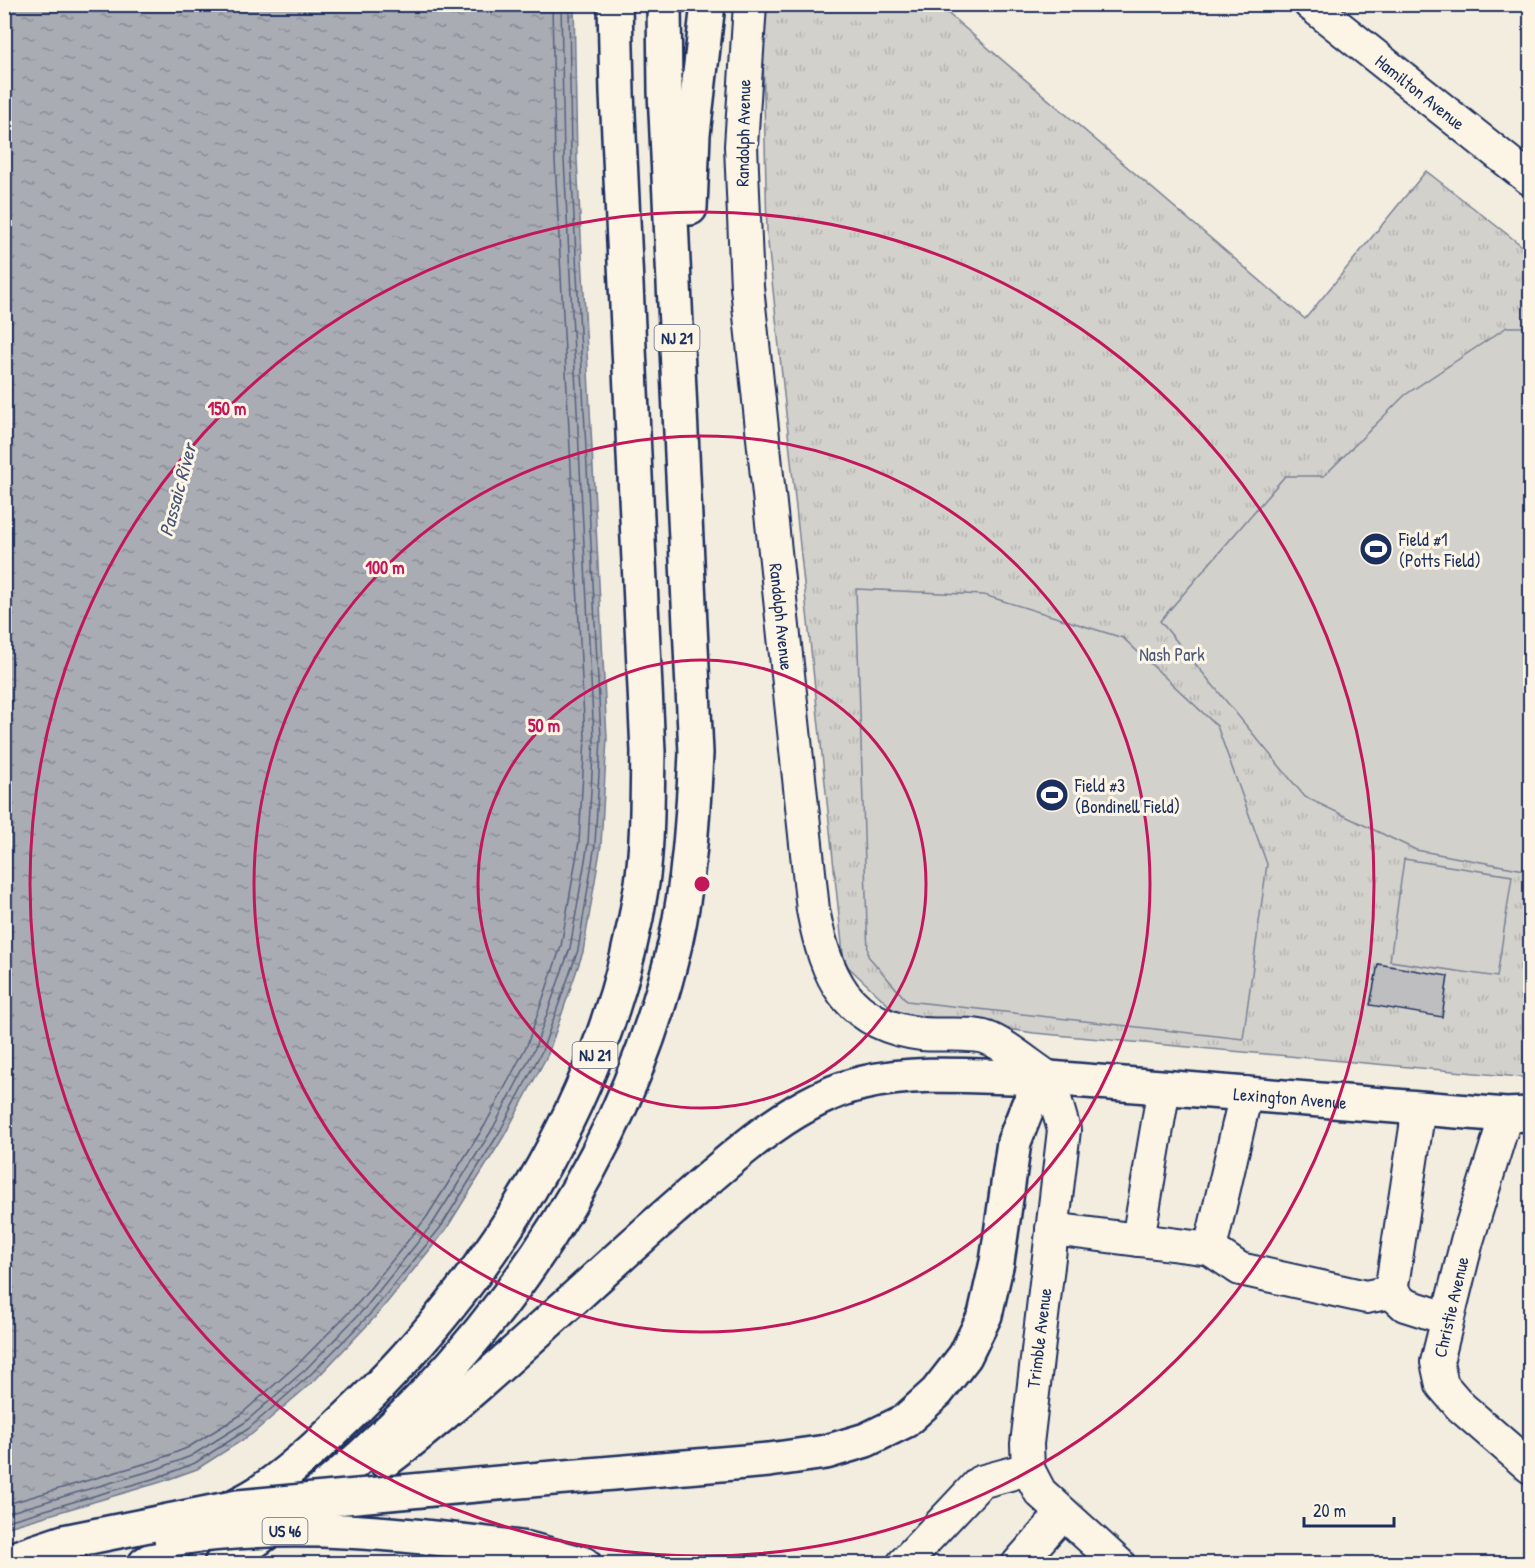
<svg xmlns="http://www.w3.org/2000/svg" width="1535" height="1568" font-family="'Patrick Hand',sans-serif">
	<defs>
		<pattern id="grass-tufts" width="24" height="20" patternUnits="userSpaceOnUse" patternTransform="scale(1.5)"><rect width="24" height="20" fill="#d3d1cc"/><path d="M3 7l-1-3M5 7V3M7 7l1-3M15 17l-1-3M17 17v-4M19 17l1-3" fill="none" stroke="#b5b4b2"/></pattern>
		<pattern id="water-ripples" width="26" height="14" patternUnits="userSpaceOnUse" patternTransform="scale(1.5)"><rect width="26" height="14" fill="#a9acb3"/><path d="M2 4q2-2 4 0t4 0M15 11q2-2 4 0t4 0" fill="none" stroke="#898c95"/></pattern>
	</defs>
	<rect width="100%" height="100%" fill="#f3ede0"/>
	<filter id="ink" filterUnits="userSpaceOnUse"><feTurbulence type="fractalNoise" baseFrequency=".0167" numOctaves="2"/><feDisplacementMap in="SourceGraphic" scale="12" xChannelSelector="R" yChannelSelector="G"/><feConvolveMatrix kernelMatrix="1 2 1 2 8 2 1 2 1" color-interpolation-filters="sRGB"/></filter>
	<g filter="url(#ink)">
		<path fill="url(#grass-tufts)" stroke="#778095" stroke-width="1.5" d="M762 5H938L1305 319 1426 171 1530 252V1078L1034 1033 896 1012 844 963 767 233Z"/>
		<g fill="#d3d1cc" stroke="#778095" stroke-width="1.5">
			<path d="M1507 327H1530V871L1416 850 1305 797 1160 621 1285 476H1324L1405 395Z"/>
			<path d="M856 589 984 595 1123 638 1217 726 1267 864 1243 1039 907 1001 868 956Z"/>
			<path d="M1404 859 1512 876 1497 977 1390 961Z"/>
		</g>
		<path fill="url(#water-ripples)" stroke="#707a91" stroke-width="1.5" d="M5 4 574 5 577 159 607 738 601 845 583 952 548 1054 504 1136 445 1231 376 1316 315 1380 252 1434 197 1469 161 1482 5 1528Z"/>
		<g fill="none" stroke-linecap="round" stroke-linejoin="round">
			<g stroke="#546180" stroke-width="1.5">
				<path d="M4 1505 154 1461 187 1448 239 1416 299 1363 360 1301 426 1218 485 1125 527 1045 561 946 579 842 585 738 555 160 552 4"/>
				<path d="M4 1514 157 1469 191 1456 244 1423 305 1370 366 1307 433 1223 492 1130 535 1048 570 948 588 843 594 738 564 159 561 4"/>
				<path d="M4 1522 159 1477 195 1463 248 1429 310 1375 372 1312 440 1228 499 1133 542 1051 578 950 595 844 601 738 571 159 569 4"/>
			</g>
		</g>
		<path fill="#bebec0" stroke="#1b2f5e" stroke-width="1.5" d="M1378 964 1448 976 1442 1017 1370 1005Z"/>
		<g fill="none" stroke-linecap="round" stroke-linejoin="round">
			<defs>
				<g id="minor">
					<path id="s1" d="M750 4 741 146 747 287 813 910C826 977 846 1025 922 1034 941 1036 970 1032 987 1038 1003 1043 1033 1068 1049 1078L1064 1130 1027 1444 1028 1469 1040 1492 1119 1564"/>
					<path id="s2" d="M1310 4 1530 179"/>
					<path d="M1506 1115 1467 1241 1437 1362 1442 1385 1461 1407 1530 1467"/>
					<path d="M1052 1229 1210 1249 1246 1093"/>
					<path d="M1138 1240 1164 1087"/>
					<path d="M1210 1249 1240 1269 1366 1297 1391 1292"/>
					<path d="M1391 1292 1419 1108"/>
					<path d="M1391 1292 1405 1305 1446 1318"/>
					<path d="M903 1564 980 1482 1028 1469"/>
					<path d="M1018 1564 1062 1514"/>
				</g>
				<g id="major">
					<path id="s3" d="M1049 1078 1506 1115 1530 1114"/>
				</g>
				<g id="highway">
					<path d="M690 208 693 134 708 4"/>
					<path d="M385 1461C486 1384 577 1293 672 1210 726 1163 792 1099 863 1083 923 1069 988 1078 1049 1078"/>
					<path d="M542 1479 769 1460 826 1452 866 1440 905 1421 937 1392 965 1356 985 1315 997 1262 1014 1142 1028 1106 1049 1078"/>
					<path d="M528 1549 584 1564"/>
					<path d="M145 1564C170 1548 195 1531 221 1514 235 1505 251 1499 264 1489 298 1465 329 1435 359 1406 502 1266 612 1083 642 883 648 840 647 796 648 752L617 93 615 4"/>
					<path d="M221 1564C439 1421 615 1201 675 944 689 881 693 817 696 753L665 91 664 4"/>
				</g>
			</defs>
			<use href="#minor" stroke="#1b2f5e" stroke-width="36"/>
			<use href="#major" stroke="#1b2f5e" stroke-width="38"/>
			<use href="#highway" stroke="#1b2f5e" stroke-width="38"/>
			<use href="#minor" stroke="#fcf5e5" stroke-width="32"/>
			<use href="#major" stroke="#fcf5e5" stroke-width="33"/>
			<use href="#highway" stroke="#fcf5e5" stroke-width="33"/>
			<defs>
				<g id="highway-bridge">
					<path d="M171 1539C289 1520 411 1534 528 1549"/>
					<path d="M4 1562 64 1542 238 1507 542 1479"/>
				</g>
			</defs>
			<use href="#highway-bridge" stroke="#1b2f5e" stroke-width="38" stroke-linecap="butt"/>
			<use href="#highway-bridge" stroke="#fcf5e5" stroke-width="33"/>
		</g>
	</g>
	<g fill="none" stroke="#c2185b" stroke-width="3">
		<circle cx="702" cy="884" r="224"/>
		<circle cx="702" cy="884" r="448"/>
		<circle cx="702" cy="884" r="672"/>
	</g>
	<defs>
		<symbol id="stadium-disc" viewBox="-11 -11 22 22"><circle r="9.5" fill="#1b2f5e" stroke="#fcf5e5"/><path d="M0-5a6.5 5 0 1 0 0 10a6.5 5 0 1 0 0-10ZM-3.5-1.8h7v3.6h-7Z" fill="#fff"/></symbol>
	</defs>
	<g fill-rule="evenodd">
		<use href="#stadium-disc" x="1357" y="530" width="38" height="38"/>
		<use href="#stadium-disc" x="1033" y="776" width="38" height="38"/>
	</g>
	<g text-anchor="middle" dominant-baseline="central" stroke-width="6" stroke-linejoin="round" paint-order="stroke">
		<g fill="#fcf5e5" stroke="#5e6a86" stroke-width="1.5">
			<rect x="654.5" y="325" width="45" height="26" rx="4.5"/>
			<rect x="572.5" y="1042" width="45" height="26" rx="4.5"/>
			<rect x="262.5" y="1518" width="45" height="26" rx="4.5"/>
		</g>
		<g font-size="16" font-weight="bold" fill="#1b2f5e">
			<text x="677" y="338">NJ 21</text>
			<text x="595" y="1055">NJ 21</text>
			<text x="285" y="1531">US 46</text>
		</g>
		<g font-size="18" fill="#1b2f5e" stroke="#fcf5e5">
			<text stroke="none"><textPath href="#s2" startOffset="141">Hamilton Avenue</textPath></text>
			<text transform="translate(743 133) rotate(-89)">Randolph Avenue</text>
			<text stroke="none"><textPath href="#s1" startOffset="615">Randolph Avenue</textPath></text>
			<text stroke="none"><textPath href="#s3" startOffset="242">Lexington Avenue</textPath></text>
			<text transform="translate(1451 1307) rotate(-77)">Christie Avenue</text>
			<text transform="translate(1039 1338) rotate(-83)">Trimble Avenue</text>
		</g>
		<g font-size="18" fill="#1b2f5e" stroke="#fcf5e5" text-anchor="start">
			<text x="1399" y="539">Field #1<tspan x="1399" dy="21">(Potts Field)</tspan></text>
			<text x="1075" y="785">Field #3<tspan x="1075" dy="21">(Bondinell Field)</tspan></text>
		</g>
		<g font-size="18" fill="#49587a" stroke="#fcf5e5">
			<text x="1172" y="654">Nash Park</text>
		</g>
		<g font-size="20" font-style="italic" fill="#465478" stroke="#fcf5e5">
			<text transform="translate(177 490) rotate(-75)">Passaic River</text>
		</g>
	</g>
	<circle cx="702" cy="884" r="9" fill="#c2185b" stroke="#fcf5e5" stroke-width="3"/>
	<g font-size="18" text-anchor="middle" font-weight="bold" fill="#c2185b" stroke="#fcf5e5" stroke-width="6" stroke-linejoin="round" paint-order="stroke">
		<text x="227" y="415">150 m</text>
		<text x="385" y="574">100 m</text>
		<text x="544" y="732">50 m</text>
	</g>
	<rect width="1535" height="1568" fill="none" stroke="#fcf5e5" stroke-width="24"/>
	<rect x="12" y="12" width="1511" height="1544" fill="none" stroke="#1b2f5e" stroke-width="2" filter="url(#ink)"/>
	<path d="M1304 1517v9h90v-9" fill="none" stroke="#1b2f5e" stroke-width="3"/>
	<text x="1313" y="1517" font-size="18" fill="#1b2f5e" stroke="#fcf5e5" stroke-width="4.5" paint-order="stroke">20 m</text>
</svg>
